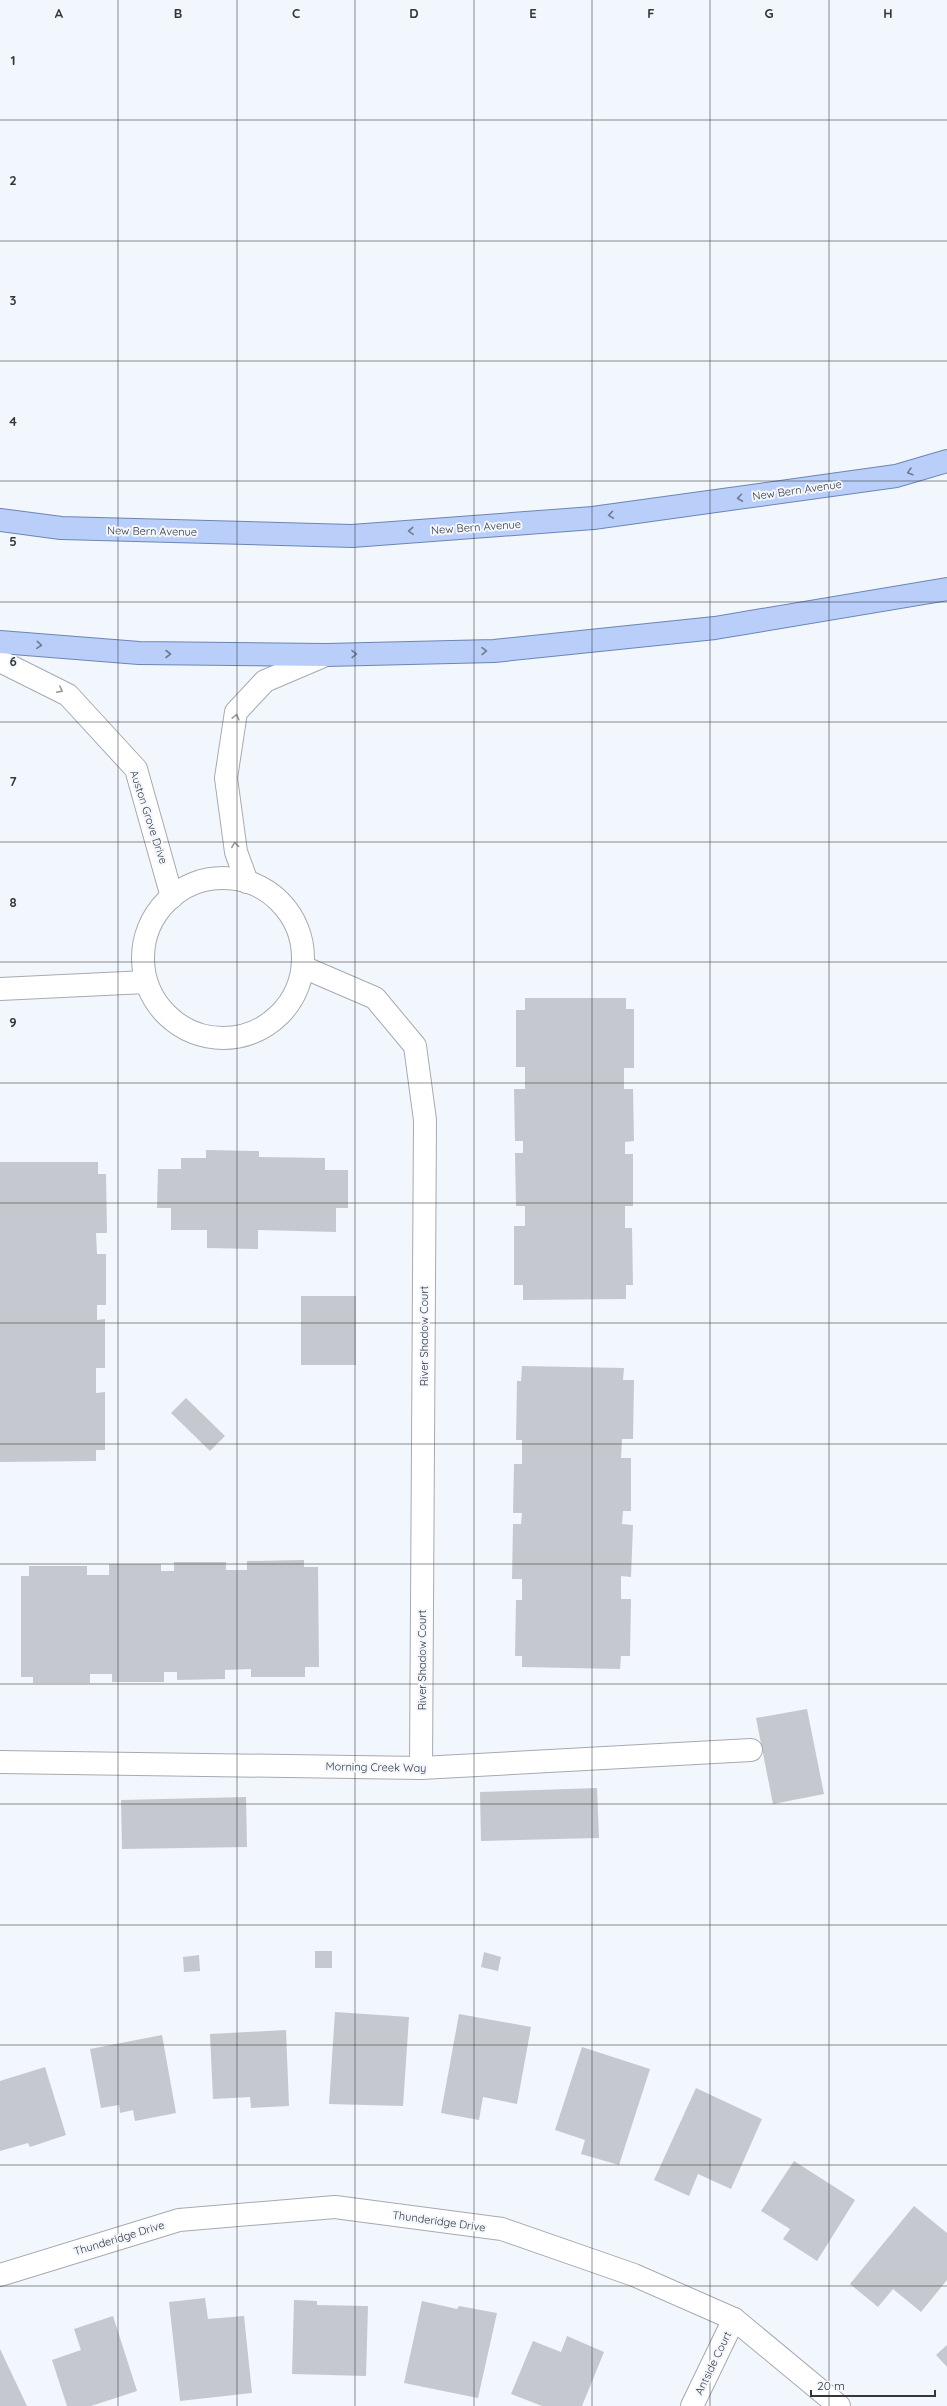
<svg xmlns="http://www.w3.org/2000/svg" width="947" height="2406" font-family="Quicksand,sans-serif">
	<rect width="100%" height="100%" fill="#f2f6fd"/>
	<g fill="#c5c8cf">
		<path d="M525 998H626V1009H634V1068H624V1089H633L634 1141 625 1142V1154H633V1206H625V1228H632L633 1285H626V1299L523 1300V1285H514V1226H525V1206H516L515 1153H523V1141H515L514 1089H525V1067H516V1010H525Z"/>
		<path d="M206 1150 259 1151V1157L325 1158V1170H348V1208H336V1232L258 1230V1249L207 1248V1230H171V1208H157L158 1169H181V1158H206Z"/>
		<path d="M0 1162H98V1174H106L107 1233H96L97 1254H106V1305H97V1320L105 1319V1368H96V1393L105 1392V1450H96V1461L0 1462Z"/>
		<rect x="301" y="1296" width="55" height="69"/>
		<path d="M522 1366 624 1368 623 1380H634L633 1439H622L621 1458H631V1511H623L622 1524 633 1525 631 1577 621 1576V1599H631L630 1656H621L620 1669 522 1667V1656H515L516 1600H522V1579H512L513 1524H521L522 1513H513L514 1464H522V1440H516L517 1381H521Z"/>
		<path d="M186 1398 225 1436 210 1451 171 1413Z"/>
		<path d="M304 1560V1567H318L319 1667H305V1677H251V1669L225 1670V1679L177 1680V1672H164V1682H112V1674H90V1683H33V1677H21V1576H29V1566H87V1575H109V1564H161V1571H174V1562H226V1570H247V1561Z"/>
		<path d="M807 1709 824 1794 773 1804 756 1718Z"/>
		<path d="M597 1788 599 1838 481 1841 480 1792Z"/>
		<path d="M246 1797 247 1847 122 1849 121 1800Z"/>
		<rect x="315" y="1951" width="17" height="17"/>
		<path d="M484 1952 501 1957 498 1971 481 1967Z"/>
		<path d="M199 1955 200 1971 184 1972 183 1957Z"/>
		<path d="M335 2012 409 2017 403 2106 329 2104Z"/>
		<path d="M459 2014 531 2027 517 2104 483 2097 479 2120 441 2113Z"/>
		<path d="M286 2030 289 2106 251 2108 250 2097 213 2099 210 2034Z"/>
		<path d="M162 2035 176 2113 135 2121 133 2110 120 2113 119 2105 101 2108 90 2049Z"/>
		<path d="M582 2047 650 2069 619 2165 581 2154 585 2140 555 2130Z"/>
		<path d="M45 2067 66 2135 30 2147 28 2143 0 2151V2081Z"/>
		<path d="M696 2088 762 2119 731 2189 698 2174 689 2196 654 2180Z"/>
		<path d="M794 2161 855 2200 817 2261 783 2239 790 2229 761 2211Z"/>
		<path d="M914 2206 947 2233V2280L921 2312 893 2289 878 2307 850 2284Z"/>
		<path d="M205 2298 208 2319 244 2316 252 2393 180 2401 169 2302Z"/>
		<path d="M294 2300 317 2301V2305L368 2306 366 2376 292 2374Z"/>
		<path d="M422 2301 457 2309 459 2306 497 2313 478 2398 404 2383Z"/>
		<path d="M113 2316 137 2391 91 2406H67L52 2360 81 2350 74 2329Z"/>
		<path d="M567 2336 604 2352 582 2406H542L511 2394 533 2341 561 2352Z"/>
		<path d="M947 2345V2367L936 2355Z"/>
		<path d="M0 2349 27 2406H0Z"/>
	</g>
	<g fill="none" stroke-linecap="round" stroke-linejoin="round">
		<defs>
			<g id="street">
				<path d="M0 661 68 695 136 769 172 897"/>
				<circle cx="223" cy="958" r="80"/>
				<path d="M247 882 236 852 226 778 236 712 265 681 326 655"/>
				<path d="M303 967 375 998 415 1046 425 1120 421 1768"/>
				<path d="M0 989 146 982"/>
				<path d="M0 1762 421 1768 751 1750"/>
				<path d="M0 2275 179 2220 335 2207 502 2229 634 2275 734 2319 839 2406"/>
				<path d="M692 2406 734 2319"/>
			</g>
			<g id="primary">
				<path d="M0 520 61 528 352 536 593 518 896 476 947 461"/>
				<path d="M0 642 139 653 326 655 494 651 715 628 947 589"/>
			</g>
		</defs>
		<use href="#street" stroke="#a6aab0" stroke-width="24"/>
		<use href="#primary" stroke="#6c85b4" stroke-width="24"/>
		<use href="#street" stroke="#fff" stroke-width="22"/>
		<use href="#primary" stroke="#b9cffa" stroke-width="22"/>
	</g>
	<defs><path id="oneway-chevron" d="M-2-3.5L2.5 0L-2 3.5" fill="none" stroke-width="1.6" stroke-linecap="round" stroke-linejoin="round"/></defs>
	<g stroke="#707b90">
		<use href="#oneway-chevron" transform="translate(910 472) rotate(164)"/>
		<use href="#oneway-chevron" transform="translate(740 498) rotate(172)"/>
		<use href="#oneway-chevron" transform="translate(611 515) rotate(172)"/>
		<use href="#oneway-chevron" transform="translate(411 531) rotate(176)"/>
		<use href="#oneway-chevron" transform="translate(39 645) rotate(5)"/>
		<use href="#oneway-chevron" transform="translate(484 651) rotate(-1)"/>
		<use href="#oneway-chevron" transform="translate(168 654)"/>
		<use href="#oneway-chevron" transform="translate(354 654) rotate(-1)"/>
	</g>
	<g stroke="#9a9a9c">
		<use href="#oneway-chevron" transform="translate(60 690) rotate(27)"/>
		<use href="#oneway-chevron" transform="translate(236 717) rotate(-76)"/>
		<use href="#oneway-chevron" transform="translate(235 845) rotate(-98)"/>
	</g>
	<path fill="none" stroke="#343639" stroke-width="1" stroke-opacity="0.55" d="M118 0V2406M237 0V2406M355 0V2406M474 0V2406M592 0V2406M710 0V2406M829 0V2406M0 120H947M0 241H947M0 361H947M0 481H947M0 602H947M0 722H947M0 842H947M0 962H947M0 1083H947M0 1203H947M0 1323H947M0 1444H947M0 1564H947M0 1684H947M0 1804H947M0 1925H947M0 2045H947M0 2165H947M0 2286H947"/>
	<g text-anchor="middle" dominant-baseline="central" stroke-width="4" stroke-linejoin="round" paint-order="stroke">
		<g font-size="11" fill="#343639" stroke="#f2f6fd">
			<text transform="translate(797 490) rotate(-8)">New Bern Avenue</text>
			<text transform="translate(476 527) rotate(-4)">New Bern Avenue</text>
			<text transform="translate(152 531) rotate(1)">New Bern Avenue</text>
			<text transform="translate(149 817) rotate(72)">Auston Grove Drive</text>
			<text transform="translate(424 1336) rotate(-90)">River Shadow Court</text>
			<text transform="translate(422 1660) rotate(-90)">River Shadow Court</text>
			<text transform="translate(376 1767) rotate(1)">Morning Creek Way</text>
			<text transform="translate(439 2221) rotate(8)">Thunderidge Drive</text>
			<text transform="translate(119 2238) rotate(-17)">Thunderidge Drive</text>
			<text transform="translate(713 2363) rotate(-64)">Antside Court</text>
		</g>
	</g>
	<g font-size="13" text-anchor="middle" font-weight="bold" fill="#343639" stroke="#f2f6fd" stroke-width="4" stroke-linejoin="round" paint-order="stroke">
		<text x="59" y="18">A</text>
		<text x="178" y="18">B</text>
		<text x="296" y="18">C</text>
		<text x="414" y="18">D</text>
		<text x="533" y="18">E</text>
		<text x="651" y="18">F</text>
		<text x="769" y="18">G</text>
		<text x="888" y="18">H</text>
		<text x="13" y="65">1</text>
		<text x="13" y="185">2</text>
		<text x="13" y="305">3</text>
		<text x="13" y="426">4</text>
		<text x="13" y="546">5</text>
		<text x="13" y="666">6</text>
		<text x="13" y="786">7</text>
		<text x="13" y="907">8</text>
		<text x="13" y="1027">9</text>
	</g>
	<path d="M811 2390v6h124v-6" fill="none" stroke="#343639" stroke-width="2"/>
	<text x="817" y="2390" font-size="12" fill="#343639" stroke="#f2f6fd" stroke-width="3" paint-order="stroke">20 m</text>
</svg>
